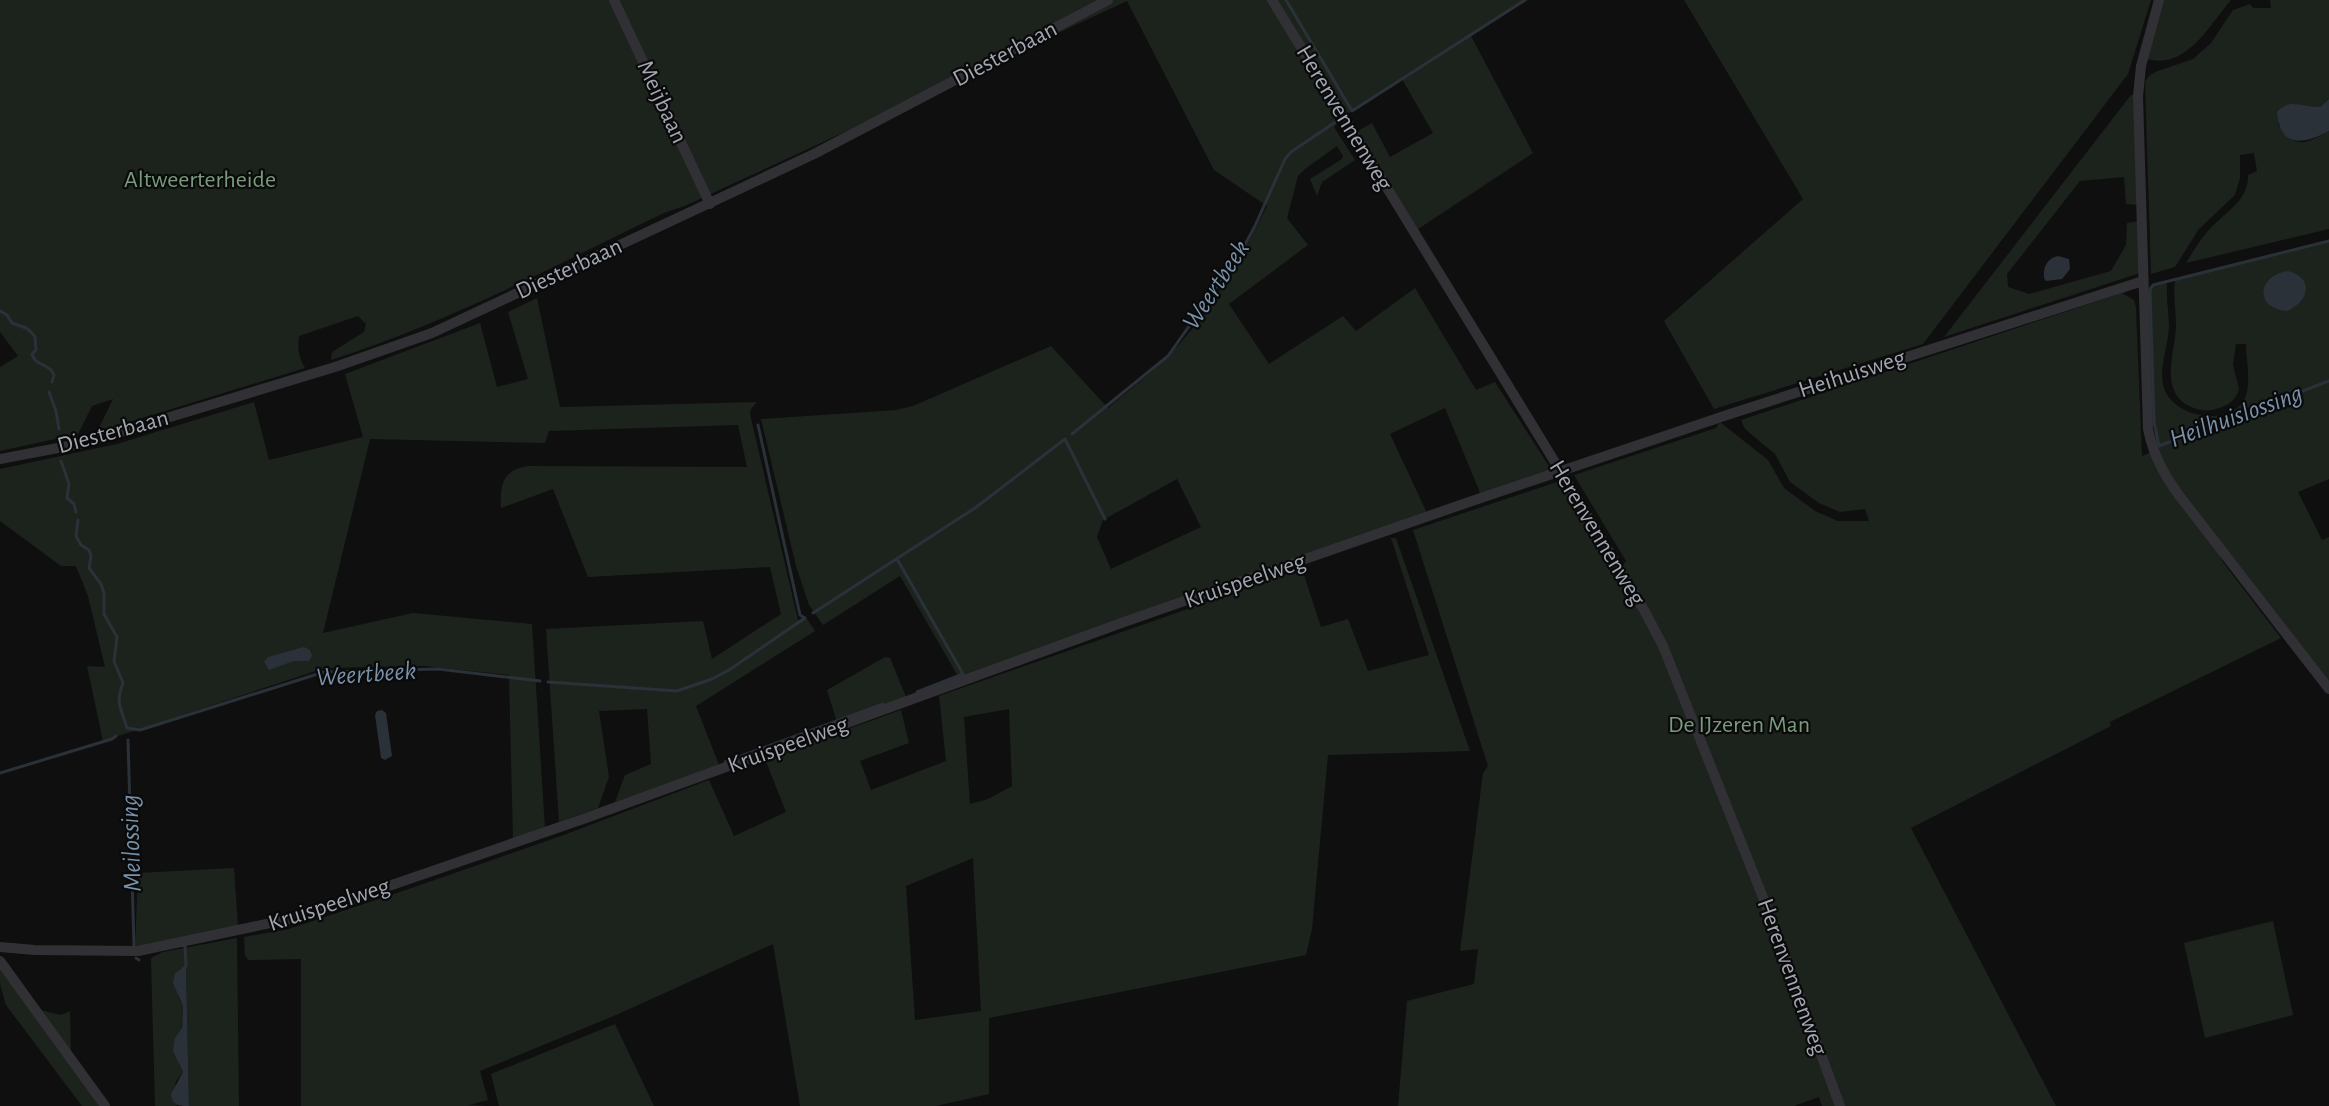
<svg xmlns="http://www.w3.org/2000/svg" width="2329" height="1106" font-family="'Alegreya Sans',sans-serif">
	<rect width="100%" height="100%" fill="#0f0f10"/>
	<g fill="#1c231d" fill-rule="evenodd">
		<path d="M0 0H1528L1471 36 1533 153 1418 229 1358 131 1372 123 1390 157 1433 133 1402 79 1347 114 1334 127 1355 160 1322 182 1317 196 1310 179 1342 159 1343 156 1337 146 1305 169 1298 176 1287 218 1308 245 1229 304 1269 364 1343 316 1356 331 1415 288 1476 390 1495 382 1552 471 1481 495 1445 408 1390 434 1427 513 959 678 900 576 823 625 809 605 796 566 761 419 896 410 913 406 1051 346 1108 408C1129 390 1152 373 1171 353 1212 310 1241 259 1267 206L1214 170 1127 1 687 205 664 213C556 265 447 323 331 360L332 352 364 332 366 324 358 316 299 336C297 349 299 357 305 368L97 432 113 399 92 406 78 434 0 451V367L18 356 0 332ZM1177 479 1201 527 1111 569 1097 537 1103 520Z"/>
		<path d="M1684 0H2151L2128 74 1923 344 1714 409 1664 321 1803 199Z"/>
		<path d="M2162 0H2231C2209 25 2187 70 2147 59Z"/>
		<path d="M2270 0H2329V99L2320 107 2311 108 2302 105 2278 124C2295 149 2304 145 2329 131V229L2186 263C2193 252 2199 241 2208 231 2223 213 2249 202 2248 175L2257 171 2254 153 2240 155V178L2235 195 2199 229 2175 267 2151 274 2145 82 2149 76 2155 72 2193 59 2211 43 2233 10 2250 4 2253 8H2271Z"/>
		<path d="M2131 95H2135L2139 205 2126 204 2124 177 2080 181 2007 274 2008 287 2029 294 2111 271 2126 245 2127 223 2139 221 2140 273 1944 337Z"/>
		<path d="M2329 241V479L2298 492 2322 540 2329 537V682L2212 532 2222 561 2281 638 2110 722 2111 726 1911 828 2056 1106H1822L1819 1097 1794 1106H1398L1407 1001 1474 984 1478 949 1460 951 1483 773 1488 766 1413 530 1560 481 1619 571 1626 561 1574 475 1716 428 1720 422 1768 460 1784 488 1815 511 1838 521H1869L1865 509 1840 512 1819 503 1790 482 1775 454 1745 429 1741 420 2122 293 2134 300 2136 308 2142 456 2156 450 2149 287 2166 282 2167 286C2166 300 2169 313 2169 328 2168 346 2158 370 2164 388 2175 421 2236 427 2246 395 2251 380 2246 359 2246 344H2236L2233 365 2239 389C2236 401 2227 406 2216 409 2207 412 2197 410 2189 406 2159 390 2175 353 2176 326 2176 311 2173 295 2175 280Z"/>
		<path d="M537 298 560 407 757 402 751 409 750 414 798 620 805 616 815 631 696 706 719 765 615 802 625 775 651 764 647 709 599 711 609 777 598 808 559 822 546 629 703 621 712 659 781 614 770 567 588 577 553 489 501 508C500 484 502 470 529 466L747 467 738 425 549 431 545 443 370 439 323 633 413 613 532 624 545 829 513 840 509 675 425 666 325 668 103 741 87 666 105 667 88 596 76 566H61L0 521V469L117 444 254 402 269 460 363 437 345 374 480 323 497 387 528 379 508 312Z"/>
		<path d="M1391 538H1396L1470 751 1328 755 1312 929 1306 955 989 1018V1094L936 1106H800L773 944 616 1015 480 1071 488 1100 469 1105 489 1106H301V959L248 960 245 955 244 937 289 929 403 891 561 836 709 780 734 836 786 812 765 759 901 710 909 743 860 761 871 790 946 761 939 696 1302 569 1321 627 1348 619 1368 671 1429 655ZM1009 709 1012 786 988 799 970 804 964 717ZM973 858 981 1011 915 1020 906 886Z"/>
		<path d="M885 657 890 658 906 697 837 722 827 690Z"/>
		<path d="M234 868 238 926 135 949 138 873Z"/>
		<path d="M2273 921 2293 1015 2205 1038 2184 943Z"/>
		<path d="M237 938 239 1106H189L186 967 178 996 183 1006 179 1064 183 1072 176 1081 172 1099 177 1106H155L151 958 163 952Z"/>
		<path d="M0 966 99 1106H82L6 1005 0 984Z"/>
		<path d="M36 1009 61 1015 70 1011 71 1057Z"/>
		<path d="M615 1024 654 1106H499L491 1074Z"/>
	</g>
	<g fill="#2a3138">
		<path d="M2329 99V131C2303 145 2280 148 2277 112 2290 97 2303 108 2320 107Z"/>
		<path d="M2058 256 2069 259 2070 269 2062 279 2046 281 2044 278C2043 266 2047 259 2058 256Z"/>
		<path d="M2288 271C2315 278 2309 302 2287 311 2253 308 2258 275 2288 271Z"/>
		<path d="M304 647 310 650 312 656 309 661H294L269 670 264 662 268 657Z"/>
		<path d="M382 710 386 713 392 756 385 760 381 758 375 715 377 711Z"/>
		<path d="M186 967 189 1106C179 1106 172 1106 171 1094L183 1072 173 1051 175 1038 182 1028 183 1006 173 983 175 973Z"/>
	</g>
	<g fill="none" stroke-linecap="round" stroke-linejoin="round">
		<g stroke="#2a3138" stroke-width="3">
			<path d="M1286 0 1352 111 1525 0"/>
			<path d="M2329 241 2153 285 2150 290 2154 422 2159 446 2329 381"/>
			<path d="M0 311 7 315 12 323 26 328 31 332 35 337 36 350 32 354C35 365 44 363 51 370L54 375 52 382"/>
			<path d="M49 392 56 411 59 429"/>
			<path d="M1072 434 1168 356 1240 254 1255 226 1285 159 1291 152 1337 121"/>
			<path d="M61 461 69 484 67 498 74 504 76 512"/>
			<path d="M78 520 76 536 81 545 89 550 91 556 89 568 101 584 104 593V614L117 637 114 661 123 683C115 703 121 708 127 728L140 730 324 672 438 669 540 681"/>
			<path d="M897 559 963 674 917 692"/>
			<path d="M813 613 975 508 1065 439 1105 519"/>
			<path d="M548 682 677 691 712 679 729 670 805 618 800 615 758 425"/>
			<path d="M128 740 134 946"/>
			<path d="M725 762 883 704"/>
			<path d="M0 773 112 739 116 736"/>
			<path d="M136 958 139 960"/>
			<path d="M181 971 186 966 185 946 182 945"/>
		</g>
		<g stroke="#313135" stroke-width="10">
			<path d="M614 0 710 204"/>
			<path d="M1272 0 1561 472 1644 610 1663 646 1766 905 1840 1106"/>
			<path d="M2159 0 2141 66 2138 96 2148 429C2153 454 2163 473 2178 494L2329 689"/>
			<path d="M0 459 84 443 335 367 432 333 814 154 1108 0"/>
			<path d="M0 947 35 950 138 951 299 917 586 818 1124 622 1469 502 1730 414 2143 281"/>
			<path d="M0 961 105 1106"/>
		</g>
	</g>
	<g text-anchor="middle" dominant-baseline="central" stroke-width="4.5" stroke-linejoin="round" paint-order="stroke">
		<g font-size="24" fill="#a1a6b0" stroke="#0a0a0b">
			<text transform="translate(1005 54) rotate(-28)">Diesterbaan</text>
			<text transform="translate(662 102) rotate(65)">Meijbaan</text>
			<text transform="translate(1344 118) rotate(59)">Herenvennenweg</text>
			<text transform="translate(569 269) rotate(-25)">Diesterbaan</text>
			<text transform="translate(1852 374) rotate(-18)">Heihuisweg</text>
			<text transform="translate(113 432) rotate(-15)">Diesterbaan</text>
			<text transform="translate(1597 533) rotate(59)">Herenvennenweg</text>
			<text transform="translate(1245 581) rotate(-19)">Kruispeelweg</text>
			<text transform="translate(788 745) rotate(-20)">Kruispeelweg</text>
			<text transform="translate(329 905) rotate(-18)">Kruispeelweg</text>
			<text transform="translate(1792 977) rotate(70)">Herenvennenweg</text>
		</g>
		<g font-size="24" fill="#799b7c" stroke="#0a0a0b">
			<text x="200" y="180">Altweerterheide</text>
			<text x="1739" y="725">De IJzeren Man</text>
		</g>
		<g font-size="26" font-style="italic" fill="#7992aa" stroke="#0a0a0b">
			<text transform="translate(1216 285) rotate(-57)">Weertbeek</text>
			<text transform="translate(2236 416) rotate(-20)">Heilhuislossing</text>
			<text transform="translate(366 674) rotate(-4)">Weertbeek</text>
			<text transform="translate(131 843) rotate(-92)">Meilossing</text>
		</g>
	</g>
</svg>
